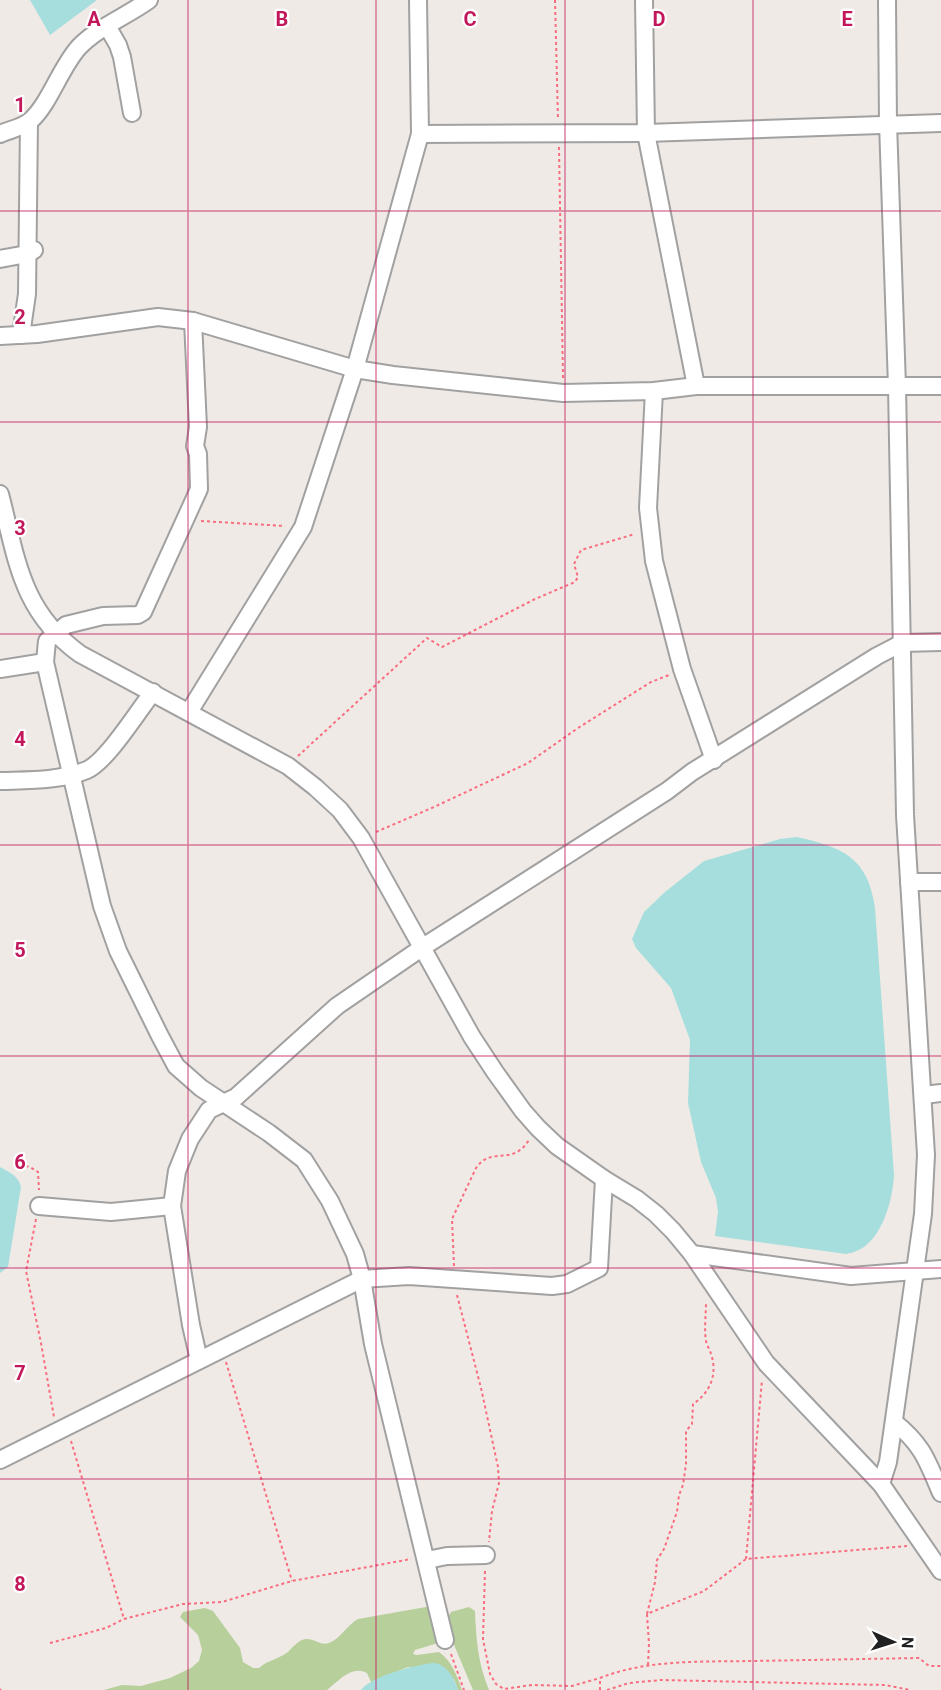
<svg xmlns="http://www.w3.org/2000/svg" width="941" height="1690" font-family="Roboto,sans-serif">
	<rect width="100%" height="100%" fill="#f0eae6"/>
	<g fill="#b6cf9b">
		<path d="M426 1607H431L438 1643 415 1650 413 1654 417 1655 439 1652C452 1661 457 1676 462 1690H458L454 1679 408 1667 371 1682 367 1673C351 1665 339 1681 327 1690H104L122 1685 141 1686 170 1678 191 1668 199 1661 202 1650 198 1635 180 1617 183 1612 205 1608 213 1611 240 1648 243 1662 253 1668H259C268 1660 279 1659 288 1652 293 1647 299 1639 307 1639 315 1639 321 1646 329 1643 340 1639 347 1625 358 1619Z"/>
		<path d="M469 1607 475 1611C476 1639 478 1664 489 1690H473L452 1640 451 1628 448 1617 451 1612Z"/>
	</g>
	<g fill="#a6dedd">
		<path d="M30 0H97L50 35Z"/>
		<path d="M797 837C842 847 868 857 875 908L894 1175C893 1198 883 1238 859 1250 855 1252 850 1253 846 1254L715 1236 718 1212 716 1198 701 1162 688 1103 690 1040 671 988 636 948 632 939 644 912 665 892 704 861 780 839Z"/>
		<path d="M0 1167C9 1172 19 1176 21 1187L8 1267 0 1273Z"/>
		<path d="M435 1663C448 1666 454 1678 458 1690H361C371 1676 418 1664 435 1663Z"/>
	</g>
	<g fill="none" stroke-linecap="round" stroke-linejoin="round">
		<defs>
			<g id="minor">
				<path d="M644 0 646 133 696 386"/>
				<path d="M107 26 118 45 122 57 132 113"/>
				<path d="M0 134C9 130 23 127 30 121 49 105 60 68 79 47 98 27 127 16 149 0"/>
				<path d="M420 134 646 133 941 123"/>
				<path d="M0 259 27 254 34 250"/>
				<path d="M193 321 198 427 195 446 198 454 199 489 143 612 138 615 103 616 66 625 47 641 45 662 102 906 118 951 160 1036 176 1066 201 1088 269 1133 304 1160 330 1201 355 1254 362 1279 373 1344 445 1640"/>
				<path d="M21 335 27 294 29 122"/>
				<path d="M0 336 37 334 158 317 193 321 355 369 393 375 563 393 654 391 696 386H941"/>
				<path d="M654 391 648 508 654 561 682 669 714 760"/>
				<path d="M0 494C17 560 21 611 80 654L288 766 315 787 340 810 361 838 472 1037 495 1072 523 1111 538 1128 557 1146 604 1179 637 1199 656 1214 673 1231 692 1254 766 1363 881 1484 941 1571"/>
				<path d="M0 669 45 662"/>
				<path d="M189 712 303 527 355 369 420 134 418 0"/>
				<path d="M0 781C29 780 60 781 87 770 107 761 138 711 153 692"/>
				<path d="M909 882H941"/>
				<path d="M924 1095 941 1093"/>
				<path d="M39 1206 111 1212 172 1206"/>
				<path d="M692 1254 851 1276 941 1269"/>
				<path d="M199 1360 191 1325 172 1206 177 1171 190 1139 209 1110 236 1097 337 1006 423 947 667 791 692 772 877 656 902 643 941 642"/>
				<path d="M894 1422C922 1444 927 1460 941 1493"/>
				<path d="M0 1460 362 1279 409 1276 552 1286 567 1284 599 1268 604 1179"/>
				<path d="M881 1484 888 1462 923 1214 926 1155 905 815 897 386 888 123 887 0"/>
				<path d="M427 1560 447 1556 486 1555"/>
			</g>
		</defs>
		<use href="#minor" stroke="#a1a1a1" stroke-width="20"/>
		<g stroke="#fa6d7f" stroke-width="2" stroke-dasharray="3 3" stroke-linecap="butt">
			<path d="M555 0 558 120"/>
			<path d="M559 147 563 378"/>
			<path d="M201 521 285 526"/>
			<path d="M298 756 427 638 442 647 535 599 575 582 578 577 574 564 581 550 635 534"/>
			<path d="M376 832 434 807 528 763 578 728 651 682 669 675"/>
			<path d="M14 1163 30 1167 38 1172 39 1190"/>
			<path d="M36 1219 26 1271 41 1343 54 1417"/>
			<path d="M454 1266 452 1219 476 1168C489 1149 506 1161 520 1150 524 1148 527 1142 530 1139"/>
			<path d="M457 1295 481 1388 498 1467 499 1483 492 1511 489 1542"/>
			<path d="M226 1362 292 1581"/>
			<path d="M71 1441 124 1619"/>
			<path d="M746 1559 762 1380"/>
			<path d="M485 1571 483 1639 490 1674 496 1684 504 1689 532 1685 572 1686 600 1678"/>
			<path d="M647 1614 655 1582 657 1560 664 1549 677 1512 679 1495 683 1485 686 1464V1431L692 1424 693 1404C710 1393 718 1374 711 1354 710 1350 707 1346 706 1341 704 1328 706 1315 706 1302"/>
			<path d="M50 1643 106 1628 124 1619 183 1604 222 1602 292 1581 411 1559"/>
			<path d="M451 1654 464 1690"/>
			<path d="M648 1665 649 1644 647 1614 704 1591 746 1559 907 1546"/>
			<path d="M0 1689 1 1690"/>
			<path d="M600 1690V1678C648 1659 702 1662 753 1661 809 1660 864 1659 919 1658L929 1666H941"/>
			<path d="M607 1690 629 1683 661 1680 885 1685 910 1690"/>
		</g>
		<use href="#minor" stroke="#fff" stroke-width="16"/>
	</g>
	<path fill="none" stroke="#c2185b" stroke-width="1.5" stroke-opacity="0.55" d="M188 0V1690M376 0V1690M565 0V1690M753 0V1690M0 211H941M0 422H941M0 634H941M0 845H941M0 1056H941M0 1268H941M0 1479H941"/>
	<g font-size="20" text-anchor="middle" font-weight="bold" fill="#c2185b" stroke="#fff" stroke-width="4.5" stroke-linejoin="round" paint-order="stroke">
		<text x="94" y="26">A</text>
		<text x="282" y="26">B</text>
		<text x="470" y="26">C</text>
		<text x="659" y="26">D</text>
		<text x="847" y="26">E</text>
		<text x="20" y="112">1</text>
		<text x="20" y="324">2</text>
		<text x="20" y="535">3</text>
		<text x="20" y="746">4</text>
		<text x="20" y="957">5</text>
		<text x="20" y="1169">6</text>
		<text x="20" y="1380">7</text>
		<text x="20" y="1591">8</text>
	</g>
	<g transform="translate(893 1642) rotate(93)" stroke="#ffffff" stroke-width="4.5" paint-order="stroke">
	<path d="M0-4.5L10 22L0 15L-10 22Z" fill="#202020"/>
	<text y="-9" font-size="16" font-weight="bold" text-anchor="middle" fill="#202020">N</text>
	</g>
</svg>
